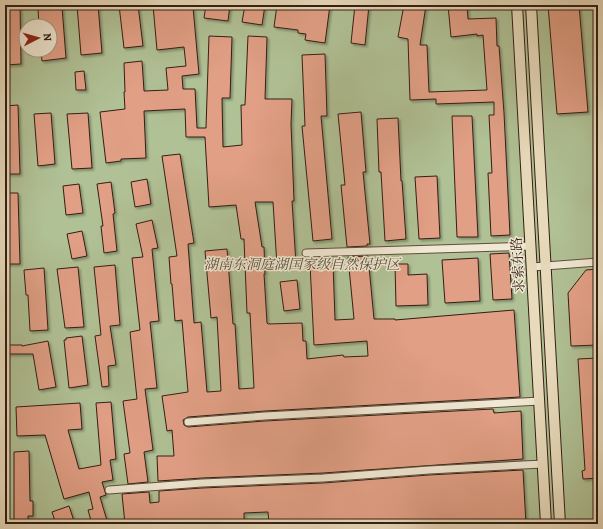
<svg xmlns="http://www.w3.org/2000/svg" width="603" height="529" font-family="Alegreya,'Noto Serif SC',serif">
	<defs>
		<filter id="shadow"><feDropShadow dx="2" dy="2" stdDeviation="1" flood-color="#0004"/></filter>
	</defs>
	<rect width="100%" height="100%" fill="#e8dbbc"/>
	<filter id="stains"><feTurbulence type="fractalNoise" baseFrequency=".005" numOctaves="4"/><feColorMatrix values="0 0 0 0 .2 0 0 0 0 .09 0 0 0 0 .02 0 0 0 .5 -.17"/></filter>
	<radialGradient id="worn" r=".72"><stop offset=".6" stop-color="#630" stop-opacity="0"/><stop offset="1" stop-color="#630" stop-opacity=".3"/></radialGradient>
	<path fill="#b0c195" stroke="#727054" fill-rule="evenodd" d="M5 5H598V524H5ZM26 26H50V50H26Z"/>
	<g fill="#e19f85" stroke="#341e14" filter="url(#shadow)">
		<path d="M5 5H20L21 64 5 65Z"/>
		<path d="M77 5H98L102 53 81 55Z"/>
		<path d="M119 5H138L143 46 124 48Z"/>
		<path d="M153 5H173V9L193 7 199 74 182 76 183 89H195L197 128H206L209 36 232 37 230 98H222L223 147 242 145 241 105H245L248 36 267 37 265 99H292L291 124 294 201H292L296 264 277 266 273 202H255L262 247H264L265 274H264L267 323 268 324 302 323 303 341H306L307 359 343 355 344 357 368 356 367 341 314 345 310 264 333 263 335 320 354 319 348 257 368 256 374 319H395V320L514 310 520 397 265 411 188 417 183 420 184 425 188 427 265 421 493 409 494 413 521 411 523 459 323 473 202 478 158 481 157 456H174L172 430 167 431 162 396 188 392 182 320 175 321 172 284H171L169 257 177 256 162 156 180 154 194 243 188 244 194 323 201 322 207 392 221 391 217 317 211 318 205 251 227 249 233 324H235L239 389 254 388 250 313H247L244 239H241L236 205 209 207 205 137H186L185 109 144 111 146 158 121 159V161L106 163 100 112 125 109 124 92H125L124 63 142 61 144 91 168 90 166 68 186 66 184 47 157 50Z"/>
		<path d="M206 5H230L228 21 204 18Z"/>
		<path d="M245 5H265L262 25 242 22Z"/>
		<path d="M277 5H330L325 43 305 40 306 34 298 33V30L274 27Z"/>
		<path d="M355 5H369L365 45 351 43Z"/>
		<path d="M404 5H426L420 45H427L429 92 487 90 483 35 477 36V34L451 37 448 5H467L468 19 496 18 497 46H499L504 113 510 235 491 236 488 173H492L489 115H494V102L436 104V99L410 100 408 39 398 37Z"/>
		<path d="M548 5H579L588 112 557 114Z"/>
		<path d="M62 7 66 58 42 61 41 50H50V26H39L38 9Z"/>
		<path d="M325 54 327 116H321L332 239 313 241 302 126H305L302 55Z"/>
		<path d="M84 71 86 90H76L75 72Z"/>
		<path d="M18 105 20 174H5V106Z"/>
		<path d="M361 112 366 172H363L370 244H367V246L347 247 341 185H345L338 114Z"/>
		<path d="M51 113 55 164 38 166 34 114Z"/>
		<path d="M88 113 92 168 72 169 67 114Z"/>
		<path d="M452 116H472L478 237H457Z"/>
		<path d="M398 118 401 181H402L406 239 385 241 381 172H379L377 119Z"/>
		<path d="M437 176 440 238 419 239 415 177Z"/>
		<path d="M147 179 151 204 135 207 131 182Z"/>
		<path d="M111 182 115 213 113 214 117 251 104 253 101 226H103L97 184Z"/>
		<path d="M79 184 83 213 66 215 63 186Z"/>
		<path d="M5 193H18L20 264H5Z"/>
		<path d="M152 220 158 248 152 249 159 321 150 322 157 388 145 389 153 450 144 452 148 482 128 484 124 454 130 453 123 401 137 399 130 332 140 330 132 258 143 257 136 224Z"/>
		<path d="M82 231 87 256 72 259 67 234Z"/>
		<path d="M509 253 512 299 493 300 490 254Z"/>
		<path d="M478 258 480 301 445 303 442 260Z"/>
		<path d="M395 264H408V275L427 274 428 305 396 306Z"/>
		<path d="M115 265 120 325 110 326 116 365 108 366 109 386 102 387 95 336 101 335 94 267Z"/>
		<path d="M78 267 84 327 65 328 57 269Z"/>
		<path d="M44 268 48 330 30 331 28 295H26L24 270Z"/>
		<path d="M598 269V345L571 346 568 293 586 270Z"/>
		<path d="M297 280 300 309 284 311 280 282Z"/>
		<path d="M82 336 88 385 69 388 64 340H66V338Z"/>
		<path d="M48 341 56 387 39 390 33 354H5V345H22V346Z"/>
		<path d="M598 358V478L583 479 582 471 585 470 578 359Z"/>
		<path d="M111 402 116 459 110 460 113 480 102 482 106 495 100 497 108 524H92L88 510 93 509 89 492 64 499 45 435 17 436 16 407 80 403 82 429 68 430 79 469 101 465 96 403Z"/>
		<path d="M29 451 30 501H33V516H28V524H14V452Z"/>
		<path d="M523 470 526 524H269L268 512H267L244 513V524H125L122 494 149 492 150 503 159 502V491L202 488 323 483 429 475Z"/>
		<path d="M69 506 75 524H56L52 512Z"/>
	</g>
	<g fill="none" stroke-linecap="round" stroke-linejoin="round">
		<defs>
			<g id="minor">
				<path d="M306 253 531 246"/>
				<path d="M532 267 598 262"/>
				<path d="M188 422 265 416 540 401"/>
				<path d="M109 490 202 483 323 478 429 470 543 464"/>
			</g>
			<g id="primary">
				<path d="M517 5 546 524"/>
				<path d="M531 5 560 524"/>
			</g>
		</defs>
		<use href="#minor" stroke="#614d3e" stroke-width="9"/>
		<use href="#primary" stroke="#341e14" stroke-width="12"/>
		<use href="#minor" stroke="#f0e8d3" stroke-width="7"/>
		<use href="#primary" stroke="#e8dbbc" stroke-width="10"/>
	</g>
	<g text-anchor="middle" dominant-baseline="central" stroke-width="3" stroke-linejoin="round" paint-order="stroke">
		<g font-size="14" font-style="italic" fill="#594f3b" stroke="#f0e8d3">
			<text x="302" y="264">湖南东洞庭湖国家级自然保护区</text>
		</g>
		<g font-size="14" fill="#341e14" stroke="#f0e8d3">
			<text transform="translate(518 265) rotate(-93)">求索东路</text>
		</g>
	</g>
	<rect width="603" height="529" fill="none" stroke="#e8dbbc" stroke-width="20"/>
	<rect x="6" y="6" width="591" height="517" fill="none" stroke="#341e14" stroke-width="2"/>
	<rect x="10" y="10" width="583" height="509" fill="none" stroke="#341e14"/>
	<g transform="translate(38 38) rotate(84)"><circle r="19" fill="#f0e8d3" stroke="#a59787"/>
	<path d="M0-3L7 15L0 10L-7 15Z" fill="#8f2418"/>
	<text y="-6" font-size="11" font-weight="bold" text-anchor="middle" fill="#341e14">N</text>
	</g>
	<rect width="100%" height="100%" filter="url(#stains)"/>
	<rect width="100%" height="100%" fill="url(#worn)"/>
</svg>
